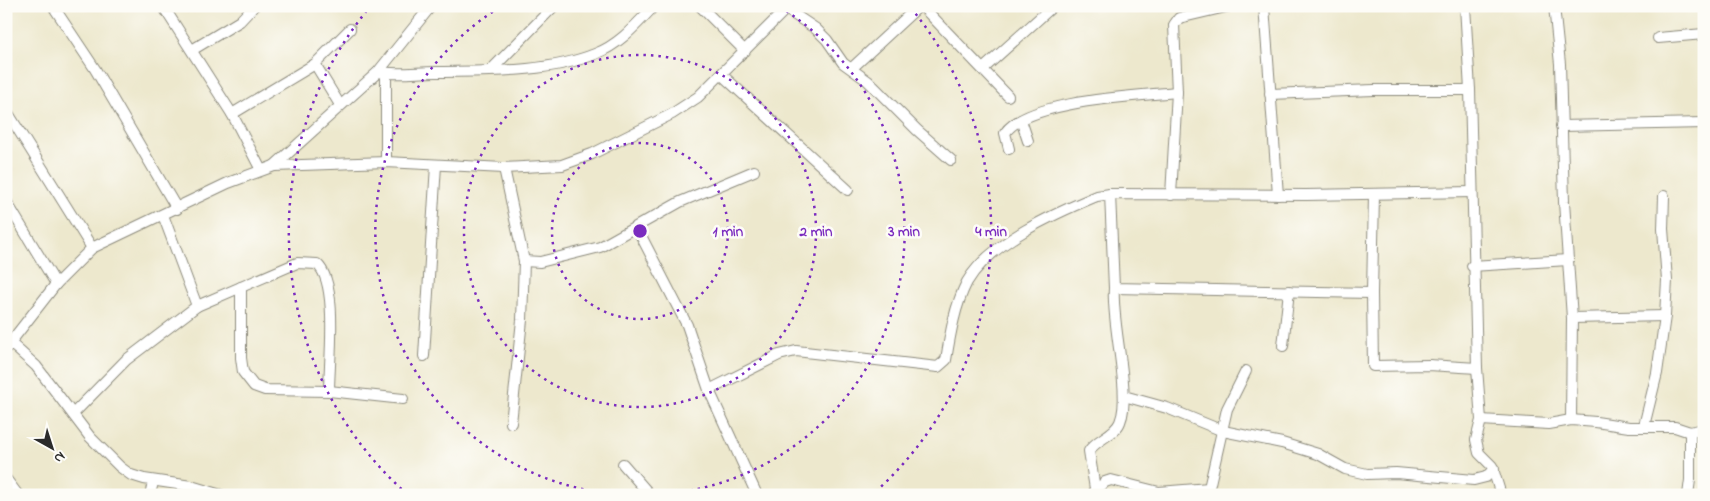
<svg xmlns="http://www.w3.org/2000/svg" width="1710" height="501" font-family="'Indie Flower',sans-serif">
	<rect width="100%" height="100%" fill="#fdfcf7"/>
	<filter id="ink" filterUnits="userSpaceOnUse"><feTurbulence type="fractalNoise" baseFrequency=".02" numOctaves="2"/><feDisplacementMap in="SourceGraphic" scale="10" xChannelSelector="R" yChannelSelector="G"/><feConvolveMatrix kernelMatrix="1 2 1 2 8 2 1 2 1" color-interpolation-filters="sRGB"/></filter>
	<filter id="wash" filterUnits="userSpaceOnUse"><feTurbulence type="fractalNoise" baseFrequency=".0096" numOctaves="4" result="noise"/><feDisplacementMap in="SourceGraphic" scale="20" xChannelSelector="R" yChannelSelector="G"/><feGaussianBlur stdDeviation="1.12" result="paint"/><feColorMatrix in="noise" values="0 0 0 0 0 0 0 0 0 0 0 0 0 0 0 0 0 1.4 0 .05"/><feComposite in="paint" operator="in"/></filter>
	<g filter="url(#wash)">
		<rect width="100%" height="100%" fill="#ede8cd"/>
	</g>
	<g filter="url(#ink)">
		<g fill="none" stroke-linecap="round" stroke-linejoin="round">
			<defs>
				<g id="minor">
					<path d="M53 6 95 69 177 209"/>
					<path d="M163 6 232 114 261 170"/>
					<path d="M700 6 745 51"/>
					<path d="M922 6 1008 96"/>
					<path d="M1264 6 1278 195"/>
					<path d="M1465 6 1470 90 1477 368 1481 420 1476 440 1479 453 1492 466 1501 495"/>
					<path d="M1554 6 1560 64 1564 202 1572 318 1571 420"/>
					<path d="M786 9 816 29 827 40 843 63 868 81 917 130 951 160"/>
					<path d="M1658 38 1704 34"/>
					<path d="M192 50 240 21 254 6"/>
					<path d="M315 64 340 105"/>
					<path d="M852 68 919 6"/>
					<path d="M983 69 1053 6"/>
					<path d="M491 70 554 6"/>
					<path d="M378 72C397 75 417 72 436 72 486 71 548 73 595 54 619 45 636 25 654 6"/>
					<path d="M386 73V162"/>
					<path d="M722 75 848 190"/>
					<path d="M1270 94 1374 90H1470"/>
					<path d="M6 110 92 248"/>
					<path d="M232 114 315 64 350 29"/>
					<path d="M1021 120 1028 141"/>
					<path d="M1561 126 1704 123"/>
					<path d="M1009 149 1005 133C1027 100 1139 96 1177 92"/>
					<path d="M274 166 378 72 431 6"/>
					<path d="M504 168 524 261 522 320 511 423"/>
					<path d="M1110 194 1114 288 1372 293"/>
					<path d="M1171 195 1177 92 1174 25 1179 18 1230 6"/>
					<path d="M1374 195 1372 293 1373 366 1429 365 1477 368"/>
					<path d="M6 201 56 284"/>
					<path d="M163 215 197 306 297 263 317 264C339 283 329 362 329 391"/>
					<path d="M637 228 687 325 709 390 757 495"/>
					<path d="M524 261 540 262 600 247 680 202 754 171"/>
					<path d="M1472 266 1568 260"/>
					<path d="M241 287V358L243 372 254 386 265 390 329 391 403 399"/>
					<path d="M1572 318 1665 316"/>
					<path d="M6 339 36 366 90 437 120 467 131 475 144 479 191 486 221 495"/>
					<path d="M1283 346 1289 291"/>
					<path d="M6 348 56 284 92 248 228 183 274 166 386 162 504 168 562 165 592 154 672 114 698 97 789 6"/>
					<path d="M424 356 436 165"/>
					<path d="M709 390 779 355 796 351 938 367 946 360C950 335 955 305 967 282 990 242 1056 213 1097 196L1110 194 1306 195 1472 192"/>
					<path d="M1124 396 1167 408 1223 431 1282 443 1318 454 1345 469 1367 474 1396 473 1474 480 1486 477 1494 469"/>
					<path d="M73 414 126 360 197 306"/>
					<path d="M1481 420 1549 424 1571 420 1596 422 1629 427H1675L1690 432 1704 429"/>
					<path d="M1644 426 1657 373 1665 316 1667 280 1663 229 1664 196"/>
					<path d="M623 464 650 495"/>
					<path d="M6 479 18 495"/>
					<path d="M1096 491 1105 482 1111 480 1159 492 1209 488"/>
					<path d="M150 495 153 482"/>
					<path d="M1096 495 1089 451C1096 439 1115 435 1120 422 1132 395 1111 324 1114 288"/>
					<path d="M1209 495V488L1227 409 1246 371"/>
					<path d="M1688 495 1690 480V432"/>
				</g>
			</defs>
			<use href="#minor" stroke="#8c8a7c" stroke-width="12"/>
			<use href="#minor" stroke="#fff" stroke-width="10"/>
		</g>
	</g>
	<g fill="none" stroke="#7b2cbf" stroke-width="2.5" stroke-dasharray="2.5 5">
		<circle cx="640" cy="231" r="88"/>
		<circle cx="640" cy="231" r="176"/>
		<path d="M628 495A264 264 0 0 1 500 7M780 7A264 264 0 0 1 652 495"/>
		<path d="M407 494A351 351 0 0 1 369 8M911 8A351 351 0 0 1 873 494"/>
	</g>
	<circle cx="640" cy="231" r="8" fill="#7b2cbf" stroke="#fdfcf7" stroke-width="2.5"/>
	<g font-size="15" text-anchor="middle" font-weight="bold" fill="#7b2cbf" stroke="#fdfcf7" stroke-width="5" stroke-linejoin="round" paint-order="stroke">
		<text x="728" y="236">1 min</text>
		<text x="816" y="236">2 min</text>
		<text x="904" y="236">3 min</text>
		<text x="991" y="236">4 min</text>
	</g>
	<rect width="1710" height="501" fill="none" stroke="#fdfcf7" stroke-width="25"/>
	<g transform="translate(52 448) rotate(141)" stroke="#fdfcf7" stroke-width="4" paint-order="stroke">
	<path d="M0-4L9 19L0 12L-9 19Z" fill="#2b2b2b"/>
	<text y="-8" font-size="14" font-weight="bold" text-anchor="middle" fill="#2b2b2b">N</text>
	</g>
</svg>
